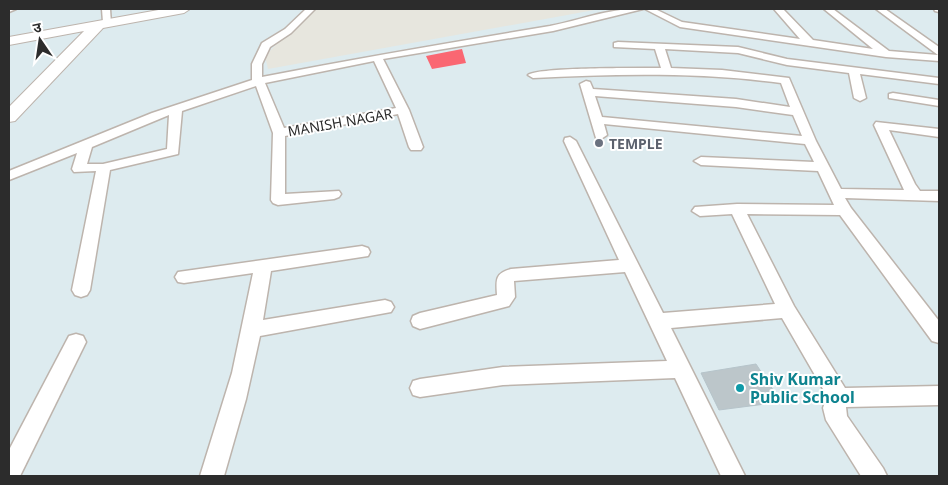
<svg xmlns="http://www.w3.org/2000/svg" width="948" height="485" font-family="'Noto Sans','Noto Sans Devanagari',sans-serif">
	<rect width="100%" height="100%" fill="#ddebef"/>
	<path fill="#e7e6de" d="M311 9H600L268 69 265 56Z"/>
	<path fill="#fa6772" d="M462 49 466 63 432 69 426 56Z"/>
	<path fill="#bcc6ca" stroke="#b6c4ca" d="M756 364 781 402 719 410 701 373Z"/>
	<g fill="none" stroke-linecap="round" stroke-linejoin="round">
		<defs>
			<g id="minor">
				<path d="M9 9H16L9 12Z"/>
				<path d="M102 9H110L111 24 103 22Z"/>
				<path d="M306 9H315L291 33 270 47 262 64V77C358 58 454 42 550 26 581 20 613 7 643 9L553 31 383 59 409 110 423 147 421 150H411L409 147 398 114 285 136V194L339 191 341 194 339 197 334 199 278 205 273 203 271 200 273 133 256 86 182 111 178 154 110 170 90 290 87 295 81 297 75 295 72 290 96 171 74 172 72 169 77 153 9 180V171L152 113 252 80V64L262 43 285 29ZM374 61 396 108 284 128 265 83ZM169 115 167 149 103 164H87L92 147Z"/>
				<path d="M645 9H655L682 22 800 39 774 9H783L813 40 873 49 824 9H833L889 51 938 55 876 9H885L939 47V61L886 57 680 27Z"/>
				<path d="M934 9H939V12L935 11Z"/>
				<path d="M618 42 738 47 787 59 939 78V84L860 74 866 98 860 101 854 98 849 73 787 65 738 53 665 49 671 68 722 70 789 78 816 141 841 189 904 190 874 125 876 122 939 129V137L889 130 915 184 920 191H939V201L845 198 851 208 939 321V343L932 341 840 215 747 214 794 306 845 388 939 386V405L846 407 847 416 883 468 887 476H861L826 420 823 408 827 396 782 318 671 328 745 476H721L675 378 503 385 420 397 413 395 410 388 413 381 420 379 503 367 667 361 625 272 514 281 515 297 509 306 420 329 413 326 411 321 413 316 420 313 497 295C496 280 495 273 511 269L619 260 564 141 565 138 570 137 576 141 663 313 775 304 732 214 700 216 692 211 695 207 737 204 834 205 818 171 701 165 694 161 701 157 814 162 805 144 604 124 607 135 601 139 596 138 580 84 586 81 590 82 593 89 736 99 790 107 781 83C698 72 616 74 533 78L528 75C536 67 642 68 661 68L655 49 614 47V43ZM595 96 736 107 793 115 802 136 602 117Z"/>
				<path d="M893 93 939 100V106L889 98V94Z"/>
				<path d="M362 246 368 248 370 252 368 256 271 271 263 320 385 300 391 302 394 307 391 312 260 336 246 399 224 476H200L232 373 253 273 184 283 178 282 175 277 178 272Z"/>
				<path d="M76 334 83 336 86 342 20 476H9V450L69 336Z"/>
			</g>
			<path id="secondary" d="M164 9H190L184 13 103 28 15 121 9 122V107L84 31 9 45V37Z"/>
		</defs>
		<use href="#minor" stroke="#bdb4ad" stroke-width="3"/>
		<use href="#secondary" stroke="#bdb4ad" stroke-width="2"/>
		<use href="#minor" fill="#fff" fill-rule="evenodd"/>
		<use href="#secondary" fill="#fff" fill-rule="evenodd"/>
	</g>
	<circle fill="#6b7280" stroke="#fff" stroke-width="2" cx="599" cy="143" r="5"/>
	<circle fill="#0f9aa8" stroke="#fff" stroke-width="2" cx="740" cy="388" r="5"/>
	<g text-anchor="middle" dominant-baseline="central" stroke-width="4" stroke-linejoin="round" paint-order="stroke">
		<g font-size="14" fill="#2c2c2c" stroke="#fff">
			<text transform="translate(340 122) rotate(-10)">MANISH NAGAR</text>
		</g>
		<g font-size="14" font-weight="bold" fill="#5b616d" stroke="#fff" text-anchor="start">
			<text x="609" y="143">TEMPLE</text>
		</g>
		<g font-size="16" font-weight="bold" fill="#0d838f" stroke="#fff" text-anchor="start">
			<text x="750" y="379">Shiv Kumar<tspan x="750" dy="18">Public School</tspan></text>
		</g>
	</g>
	<rect width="948" height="485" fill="none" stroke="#2c2c2c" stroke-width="20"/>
	<g transform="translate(40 40) rotate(347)" stroke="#ffffff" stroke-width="4" paint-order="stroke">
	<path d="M0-4L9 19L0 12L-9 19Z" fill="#2c2c2c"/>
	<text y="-8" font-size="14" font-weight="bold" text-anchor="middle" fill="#2c2c2c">उ</text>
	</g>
</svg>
